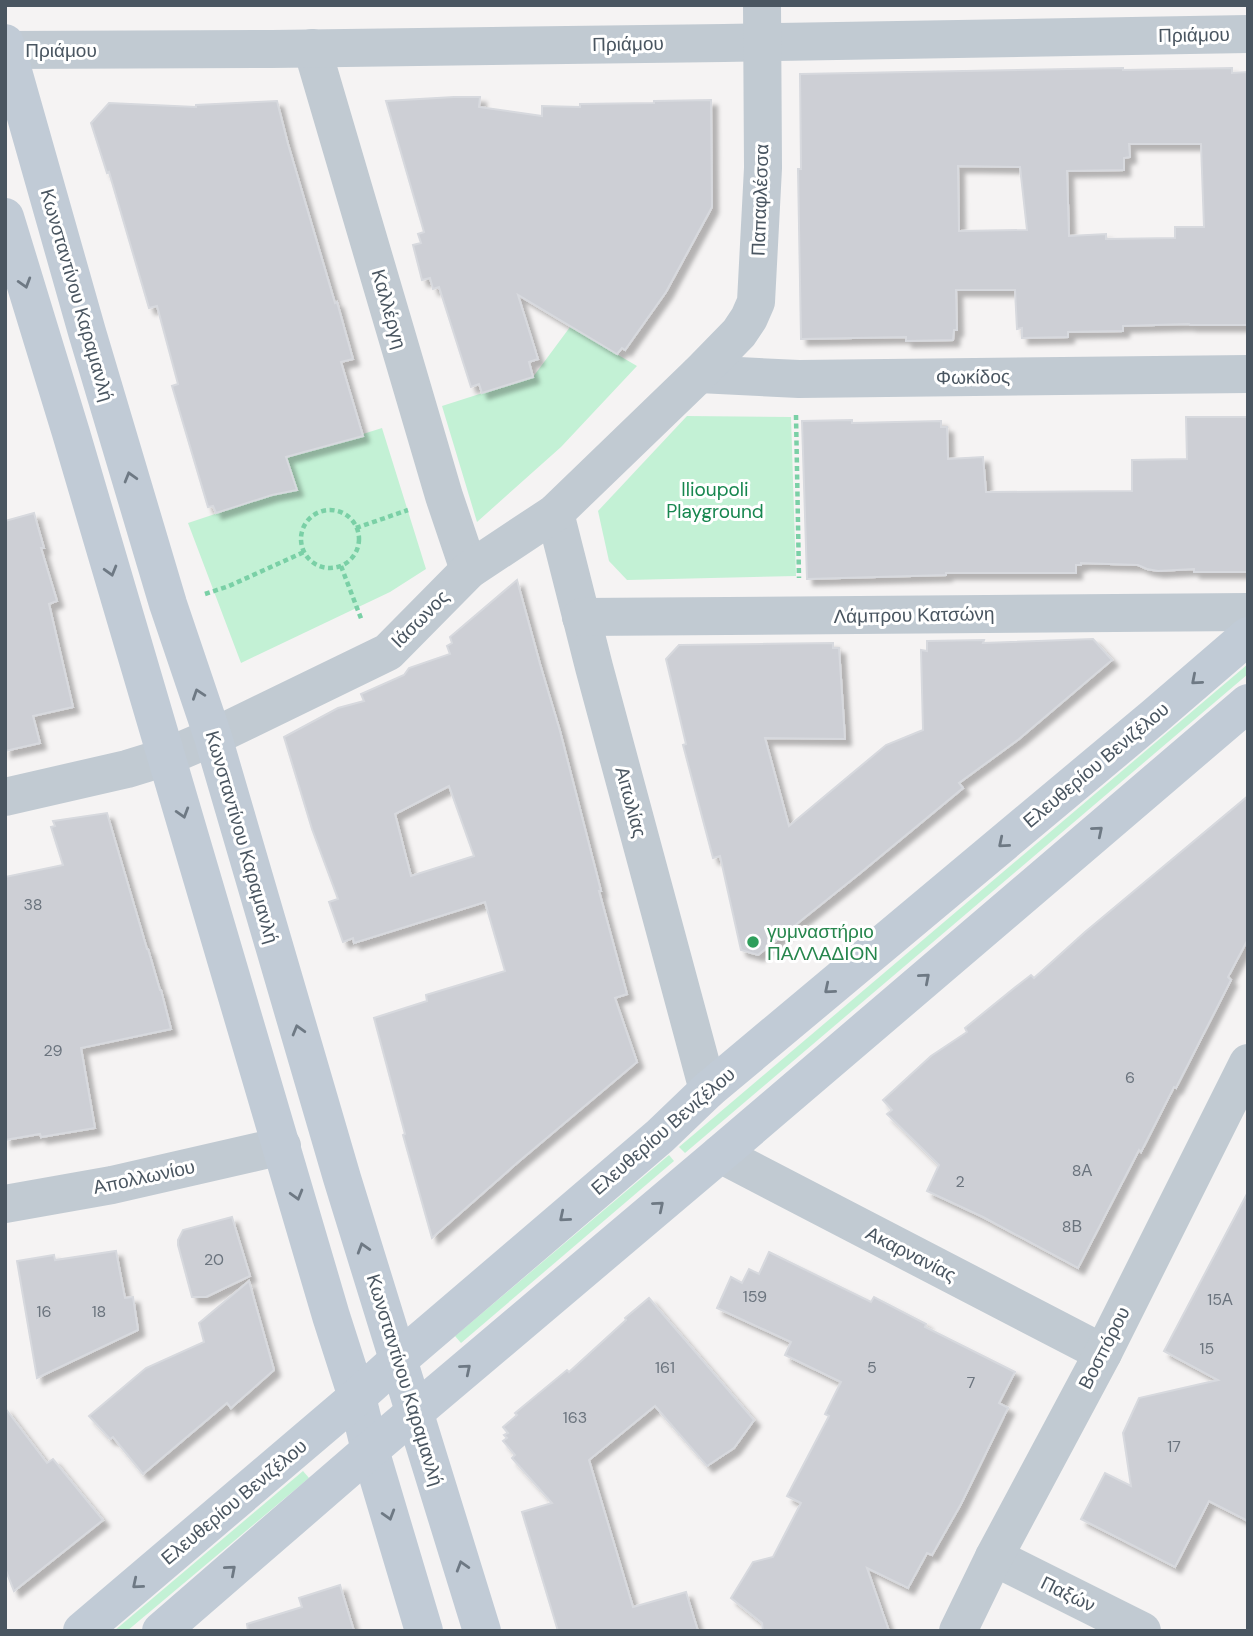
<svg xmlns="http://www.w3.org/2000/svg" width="1253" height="1636" font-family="'DM Sans',sans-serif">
	<defs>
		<filter id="shadow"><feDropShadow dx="6" dy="6" stdDeviation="2" flood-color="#0004"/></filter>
	</defs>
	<rect width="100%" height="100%" fill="#f5f3f3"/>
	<g fill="#c3f1d5">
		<path d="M570 327 637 366 561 447 477 522 442 406 533 377Z"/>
		<path d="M687 416 791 417 796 576 627 580 609 561 598 511Z"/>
		<path d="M382 428 426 569 390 592 241 663 188 523 272 495 297 490 287 458Z"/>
		<path d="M1248 664V674L685 1153 679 1147Z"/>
		<path d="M669 1155 674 1161 461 1343 455 1336Z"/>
		<path d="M303 1471 309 1478 127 1631H114Z"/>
	</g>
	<g fill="#cdcfd5" stroke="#d7d9de" stroke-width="2" fill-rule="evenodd" filter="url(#shadow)">
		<path d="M1123 68V70L1232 68V73L1248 72V325H1190L1189 324 1123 326V331L1068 332V337L1022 338V328L1017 329 1015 290H956L957 330H954L953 340 906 341V337L801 339 798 169H801L800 74ZM1129 144H1201L1204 227H1175V238L1106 239V234L1069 236 1067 171 1124 170V158L1130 157ZM958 166 1020 167 1027 230 959 231Z"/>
		<path d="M454 97H480L479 107 542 116V106L580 107V104L654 103V101L711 100 712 207 666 292 625 350 622 348 617 354 518 295 538 359 529 362 533 377 482 393 479 384 471 387 439 287 433 289 430 278 422 280 413 245 421 243 418 234 424 232 386 101Z"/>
		<path d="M277 101 288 144 335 303 337 302 353 359 341 362 363 436 286 457 297 490 272 495 216 513 213 506 208 507 172 386 178 384 157 306 149 308 109 172 107 173 91 123 109 103 196 107V105Z"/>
		<path d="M1186 417H1248V572H1194V569L1158 571 1147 569 1138 565 1081 563V565H1076V573H946V575L807 579 802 421 852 420V423L941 421V427H947L948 459 983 457 986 492 1132 491V460L1187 459Z"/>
		<path d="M34 513 44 548H41L57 601 49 604 73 707 33 716 40 743 5 751V521Z"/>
		<path d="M517 580 540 664 560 731 601 891H599L627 994 615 998 637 1062 517 1163 432 1238 403 1135 405 1134 374 1018 427 1001 426 995 505 971 485 902 354 943 353 938 343 942 329 902 338 899 312 829 284 737 338 708 364 701 361 694 404 675 409 668 450 654 447 646 452 643 450 637ZM449 786 474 856 411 876 395 814Z"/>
		<path d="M1093 639 1112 660 1019 739 959 783 963 788 859 874 758 955 741 950 720 856 713 858 683 745 686 744 666 659 679 645 833 643V648H839L845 739 765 738 789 826 886 745 923 730 921 650 927 651V641L984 640 983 643Z"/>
		<path d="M1248 796V939L1228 977 1231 980 1176 1088 1174 1087 1141 1152 1139 1150 1078 1268 983 1217 927 1191 939 1165 887 1114 892 1110 883 1100 931 1056 967 1032 965 1028 1013 989 1031 975 1034 978 1085 932Z"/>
		<path d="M107 813 147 949H148L160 990H161L171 1029 81 1048 95 1128 41 1137 40 1134 5 1140V877L63 865 51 827 55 826 53 821Z"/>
		<path d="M1248 1192V1521L1209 1501 1175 1567 1081 1519 1105 1473 1131 1486 1123 1433 1139 1398 1218 1380 1164 1351Z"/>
		<path d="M232 1217 250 1276 206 1297H192L178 1245V1240L183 1230Z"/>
		<path d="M116 1251 125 1298 133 1297 138 1330 37 1378 17 1261 54 1255 55 1260Z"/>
		<path d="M769 1252 871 1302 874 1297 926 1324 925 1327 1015 1372 999 1403 1008 1408 961 1504 932 1555 927 1553 908 1588 867 1568 889 1631H763L762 1623 731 1598 753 1562 773 1557 801 1503 787 1496 829 1416 825 1414 841 1382 785 1355 791 1342 717 1308 731 1277 742 1283 749 1269 759 1274Z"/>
		<path d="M249 1281 274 1370 231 1408 227 1403 143 1474 113 1437 110 1439 89 1416 146 1368 204 1342 199 1323Z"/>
		<path d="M649 1298 754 1420 734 1448 707 1466 655 1406 589 1460 633 1607 686 1592 698 1631H558L522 1512 552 1503 512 1458 515 1455 503 1441 507 1438 504 1435 508 1433 503 1427 517 1415 515 1413 567 1370 569 1372 626 1320 625 1318Z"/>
		<path d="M5 1408 47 1463 53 1459 103 1520 14 1591 5 1568Z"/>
		<path d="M340 1585 354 1631H248L247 1624 302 1607 299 1598Z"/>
	</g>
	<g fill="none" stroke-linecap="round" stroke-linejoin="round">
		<g stroke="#7ad0a6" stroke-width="4.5" stroke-dasharray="5 3.5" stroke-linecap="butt">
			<path d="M796 415 799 578"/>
			<circle cx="330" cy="539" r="29"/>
			<path d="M356 528 408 510"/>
			<path d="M341 566 362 621"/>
			<path d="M205 594 229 586 304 552"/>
		</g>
		<g stroke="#c1cad2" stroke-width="38">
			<path d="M312 48 444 496 469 570"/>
			<path d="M5 53 7 50 272 49 724 43 1248 34"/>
			<path d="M699 374 799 379 1248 374"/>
			<path d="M555 513 594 667 708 1090"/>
			<path d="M581 617 1248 612"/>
			<path d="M5 797 127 769 166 757 213 737 388 652 469 570 555 513 699 374 739 333 749 318 756 302 763 168 762 5"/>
			<path d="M720 1154 1103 1353"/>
			<path d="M5 1204 112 1185 282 1146"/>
			<path d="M994 1557 1142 1631"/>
			<path d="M958 1631 994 1557 1103 1353 1248 1063"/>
		</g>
		<g stroke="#c1cbd6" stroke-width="38">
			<path d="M5 43 87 332 168 604 213 737 342 1178 482 1631"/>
			<path d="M5 217 71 433 331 1316 357 1397 370 1450 424 1631"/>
			<path d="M82 1631 357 1397 398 1360 660 1136 708 1090 1155 716 1248 636"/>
			<path d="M161 1631 370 1450 720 1154 1248 703"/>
		</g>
	</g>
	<defs><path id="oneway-chevron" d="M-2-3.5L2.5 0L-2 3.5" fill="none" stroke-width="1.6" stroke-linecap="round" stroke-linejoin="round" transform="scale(1.75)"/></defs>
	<g stroke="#6e7984">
		<use href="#oneway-chevron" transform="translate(25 283) rotate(73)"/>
		<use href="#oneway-chevron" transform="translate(130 477) rotate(-106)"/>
		<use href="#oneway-chevron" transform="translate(111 571) rotate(74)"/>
		<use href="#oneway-chevron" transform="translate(1196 680) rotate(139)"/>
		<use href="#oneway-chevron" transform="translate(198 694) rotate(-109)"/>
		<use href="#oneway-chevron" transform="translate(183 813) rotate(73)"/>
		<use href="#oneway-chevron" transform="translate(1098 831) rotate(-40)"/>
		<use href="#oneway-chevron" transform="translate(1003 843) rotate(140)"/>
		<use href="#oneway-chevron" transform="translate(925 978) rotate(-41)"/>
		<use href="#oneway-chevron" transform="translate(829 989) rotate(140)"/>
		<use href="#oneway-chevron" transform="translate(298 1030) rotate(-106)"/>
		<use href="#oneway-chevron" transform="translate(297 1195) rotate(74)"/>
		<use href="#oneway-chevron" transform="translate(659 1206) rotate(-40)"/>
		<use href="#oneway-chevron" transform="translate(564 1217) rotate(140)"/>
		<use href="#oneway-chevron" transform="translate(363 1248) rotate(-107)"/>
		<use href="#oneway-chevron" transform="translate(466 1369) rotate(-40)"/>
		<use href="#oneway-chevron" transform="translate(389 1515) rotate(73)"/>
		<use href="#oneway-chevron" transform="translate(462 1566) rotate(-107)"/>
		<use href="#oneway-chevron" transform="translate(231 1570) rotate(-41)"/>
		<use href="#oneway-chevron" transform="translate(137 1584) rotate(140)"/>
	</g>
	<circle fill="#2e9e5b" stroke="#fff" stroke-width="2.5" cx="753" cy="942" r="7"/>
	<g text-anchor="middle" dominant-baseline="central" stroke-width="6" stroke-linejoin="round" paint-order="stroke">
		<g font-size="16" fill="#6b747e">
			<text x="33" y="904">38</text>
			<text x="53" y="1050">29</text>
			<text x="1130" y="1077">6</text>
			<text x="1082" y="1170">8Α</text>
			<text x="960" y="1181">2</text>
			<text x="1072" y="1226">8Β</text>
			<text x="214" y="1259">20</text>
			<text x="755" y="1296">159</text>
			<text x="1220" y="1299">15Α</text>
			<text x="44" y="1311">16</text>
			<text x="99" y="1311">18</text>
			<text x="1207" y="1348">15</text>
			<text x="665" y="1367">161</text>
			<text x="872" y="1367">5</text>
			<text x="971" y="1382">7</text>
			<text x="575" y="1417">163</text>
			<text x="1174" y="1446">17</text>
		</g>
		<g font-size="19" fill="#4a5661" stroke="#fff">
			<text transform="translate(1194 35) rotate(-1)">Πριάμου</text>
			<text transform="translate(628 44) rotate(-1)">Πριάμου</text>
			<text x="61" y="50">Πριάμου</text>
			<text transform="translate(760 200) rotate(-88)">Παπαφλέσσα</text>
			<text transform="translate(77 295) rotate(74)">Κωνσταντίνου Καραμανλή</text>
			<text transform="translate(389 309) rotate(74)">Καλλέργη</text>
			<text transform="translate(973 377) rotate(-1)">Φωκίδος</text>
			<text transform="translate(914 615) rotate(-1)">Λάμπρου Κατσώνη</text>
			<text transform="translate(420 619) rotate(-45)">Ιάσωνος</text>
			<text transform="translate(1096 765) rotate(-40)">Ελευθερίου Βενιζέλου</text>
			<text transform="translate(631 802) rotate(75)">Αιτωλίας</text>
			<text transform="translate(242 837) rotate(74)">Κωνσταντίνου Καραμανλή</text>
			<text transform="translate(663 1131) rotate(-41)">Ελευθερίου Βενιζέλου</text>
			<text transform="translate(144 1177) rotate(-12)">Απολλωνίου</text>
			<text transform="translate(911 1254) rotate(27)">Ακαρνανίας</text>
			<text transform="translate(1104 1348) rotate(-63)">Βοσπόρου</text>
			<text transform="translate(405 1380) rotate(73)">Κωνσταντίνου Καραμανλή</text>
			<text transform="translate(234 1502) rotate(-40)">Ελευθερίου Βενιζέλου</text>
			<text transform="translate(1068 1594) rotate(26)">Παξών</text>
		</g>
		<g font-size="19" fill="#17864f" stroke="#fff">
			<text x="715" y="489">Ilioupoli<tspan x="715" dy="22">Playground</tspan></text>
		</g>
		<g font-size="19" fill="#27864d" stroke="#fff" text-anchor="start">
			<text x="767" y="931">γυμναστήριο<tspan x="767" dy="22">ΠΑΛΛΑΔΙΟΝ</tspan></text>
		</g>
	</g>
	<rect width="1253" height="1636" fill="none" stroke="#4a5661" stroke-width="14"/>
</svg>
